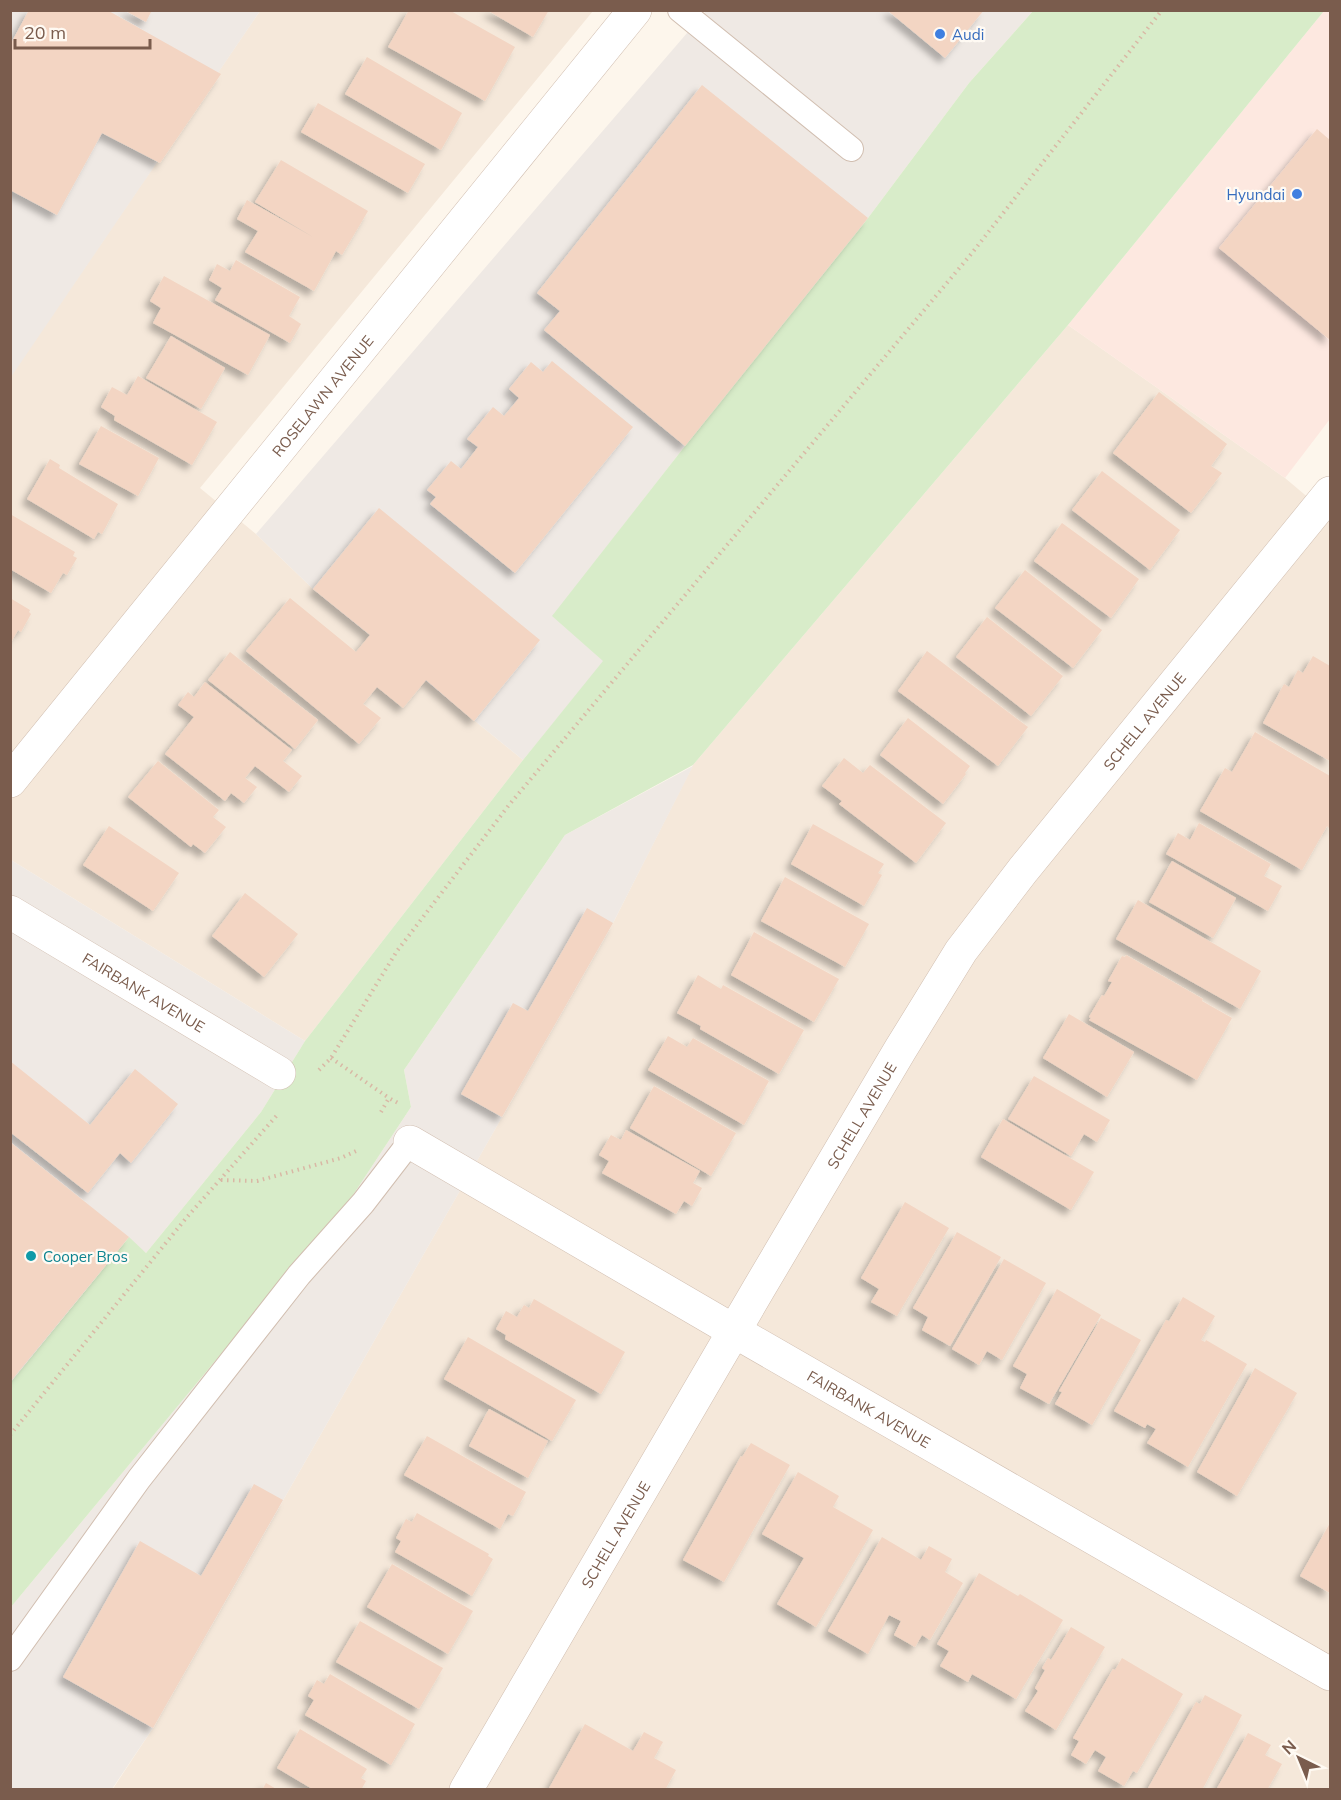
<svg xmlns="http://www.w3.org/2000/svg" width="1341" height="1800" font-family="Mulish,sans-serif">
	<defs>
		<filter id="shadow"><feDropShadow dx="-5.5" dy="5.5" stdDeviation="3" flood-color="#0004"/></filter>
	</defs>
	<rect width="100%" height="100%" fill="#fdf6ec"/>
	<g fill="#f5e8da">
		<path d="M260 11H593L200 488 256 534 313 589 523 760 305 1041 11 860 10 377Z"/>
		<path d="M1068 325 1285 478 1330 516V1789L112 1790 153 1728 502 1117 613 923 693 765Z"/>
	</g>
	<path fill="#fde8e0" d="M1324 11H1330V419L1285 478 1068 325Z"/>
	<g fill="#efe9e4">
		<path d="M11 11H260L11 377Z"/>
		<path d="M706 11H1033L969 83 868 218 685 446 553 616 604 661 523 760 313 589 256 534Z"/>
		<path d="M693 766 613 923 153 1728 112 1789 11 1790V1607L353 1195 411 1107 404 1070 565 835Z"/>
		<path d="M11 860 305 1041 261 1112 146 1253 128 1238 11 1382Z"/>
	</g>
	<path fill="#d8ecc9" d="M1033 11H1324L1068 325 693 765 565 835 404 1070 411 1107 353 1195 11 1607V1382L129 1237 146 1253 261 1112 305 1041 523 760 603 661 552 616 685 446 868 218 969 83Z"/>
	<g fill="#f3d5c3" filter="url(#shadow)">
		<path d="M29 10H107L221 74 160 163 102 133 57 215 10 190V45Z"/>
		<path d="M124 10H152L146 22Z"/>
		<path d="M409 10H449L515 47 485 101 388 47Z"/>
		<path d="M487 10H549L533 37Z"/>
		<path d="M887 10H984L945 58Z"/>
		<path d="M367 57 462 113 441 150 345 94Z"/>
		<path d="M702 85 868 218 685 446 544 330 560 311 537 293Z"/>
		<path d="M318 103 425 164 408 193 301 132Z"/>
		<path d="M1317 129 1330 140V340L1219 248Z"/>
		<path d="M281 160 368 211 342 255 336 251 314 291 245 252 258 231 237 219 247 200 313 237 255 202Z"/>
		<path d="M236 260 300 297 289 316 301 324 290 343 215 300 222 288 209 280 217 264 230 271Z"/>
		<path d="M164 276 270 335 248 375 153 323 161 308 150 301Z"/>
		<path d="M171 336 225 368 201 409 146 378Z"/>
		<path d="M552 361 633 427 515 573 430 504 436 497 427 490 451 461 461 469 478 447 467 439 493 407 504 416 519 398 509 389 531 362 543 372Z"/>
		<path d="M138 376 217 422 192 465 114 420 115 416 101 407 112 387 127 395Z"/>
		<path d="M1159 392 1227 444 1211 466 1222 473 1191 513 1113 453Z"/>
		<path d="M101 426 159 458 138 496 79 464Z"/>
		<path d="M50 459 60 465 59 468 118 504 102 534 98 532 94 539 27 499Z"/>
		<path d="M1102 471 1180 530 1150 570 1072 510Z"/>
		<path d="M379 508 540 640 474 721 426 680 403 708 377 687 363 704 381 718 359 744 246 651 290 598 356 652 370 635 313 589Z"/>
		<path d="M10 514 75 552 73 556 77 558 67 575 63 573 51 593 10 569Z"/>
		<path d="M1062 523 1139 579 1111 618 1034 561Z"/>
		<path d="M1025 570 1102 630 1073 668 995 608Z"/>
		<path d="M10 598 30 610 29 612 31 614 21 632 18 630 10 644Z"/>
		<path d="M987 617 1063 676 1031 716 956 657Z"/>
		<path d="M927 651 1028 727 998 766 898 691Z"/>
		<path d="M230 652 318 720 295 749 208 680Z"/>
		<path d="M1313 656 1330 666V761L1263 723 1284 684 1289 687 1298 670 1303 673Z"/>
		<path d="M205 682 292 750 283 761 302 776 289 792 255 766 245 778 257 787 244 803 231 793 225 801 165 754 194 717 178 705 188 692 194 697Z"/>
		<path d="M908 718 970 766 965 773 966 774 943 804 880 755Z"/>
		<path d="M1255 732 1330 776V829L1327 826 1302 870 1200 811 1225 768 1232 772Z"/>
		<path d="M844 758 863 773 870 765 946 823 916 863 839 804 842 801 822 786Z"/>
		<path d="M158 761 219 810 213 817 226 827 205 853 193 844 191 847 128 797Z"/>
		<path d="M1199 823 1271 864 1264 876 1282 886 1268 911 1166 854 1178 833 1190 840Z"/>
		<path d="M813 824 884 864 878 873 882 875 864 906 791 864Z"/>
		<path d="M109 826 179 873 153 911 83 865Z"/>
		<path d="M1172 861 1236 898 1213 938 1149 902Z"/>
		<path d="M785 877 869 924 845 967 761 921Z"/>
		<path d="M245 893 298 934 264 977 212 936Z"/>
		<path d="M1138 900 1261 971 1240 1009 1116 939Z"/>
		<path d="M587 908 613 923 502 1117 461 1094 513 1003 528 1011Z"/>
		<path d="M754 932 839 979 814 1022 731 975Z"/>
		<path d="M1126 955 1203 999 1202 1001 1232 1018 1197 1080 1089 1020 1091 1018 1089 1017 1102 995 1104 996 1112 982 1108 981 1122 956 1125 957Z"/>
		<path d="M698 975 721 989 723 985 804 1030 779 1074 700 1029 701 1026 677 1013Z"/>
		<path d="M1069 1014 1134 1052 1107 1097 1043 1058Z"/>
		<path d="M668 1036 687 1047 693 1038 769 1081 744 1125 648 1070Z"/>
		<path d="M10 1061 90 1125 135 1069 178 1104 131 1163 120 1153 88 1193 10 1132Z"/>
		<path d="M1034 1076 1110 1120 1097 1142 1084 1134 1071 1156 1008 1119Z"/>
		<path d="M654 1086 736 1133 711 1176 630 1128Z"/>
		<path d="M1003 1119 1094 1172 1071 1210 981 1157Z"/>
		<path d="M626 1130 700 1171 693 1183 702 1188 692 1206 684 1201 676 1214 602 1173 609 1161 599 1155 611 1135 621 1140Z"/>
		<path d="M10 1142 129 1237 10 1382Z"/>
		<path d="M905 1202 949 1228 897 1316 871 1302 879 1289 861 1278Z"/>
		<path d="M957 1232 1001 1257 950 1346 922 1330 928 1317 913 1308Z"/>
		<path d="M1004 1259 1046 1283 1002 1360 987 1351 979 1365 952 1349Z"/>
		<path d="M1057 1289 1101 1315 1049 1404 1020 1388 1027 1374 1013 1366Z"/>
		<path d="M1183 1297 1215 1316 1201 1340 1205 1342 1206 1340 1247 1364 1188 1467 1147 1443 1156 1429 1147 1424 1145 1428 1114 1411 1166 1320 1169 1321Z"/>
		<path d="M534 1299 625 1352 601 1394 505 1339 506 1335 496 1329 506 1311 517 1317 524 1305 529 1308Z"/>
		<path d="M1101 1318 1141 1340 1092 1425 1055 1404 1062 1392 1059 1391Z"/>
		<path d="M468 1337 576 1400 552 1441 444 1379Z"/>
		<path d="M1255 1368 1297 1393 1237 1496 1197 1472Z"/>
		<path d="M489 1409 548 1441 528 1478 469 1446Z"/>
		<path d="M427 1436 526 1492 513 1516 508 1514 500 1529 404 1475Z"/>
		<path d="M751 1443 790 1465 724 1582 683 1560 741 1456 742 1457Z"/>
		<path d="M798 1472 839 1496 833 1507 873 1530 816 1627 777 1604 804 1558 762 1534Z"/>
		<path d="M254 1484 283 1500 153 1728 63 1677 140 1541 201 1576Z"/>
		<path d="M417 1513 489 1554 488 1556 493 1559 472 1596 395 1552 401 1541 396 1538 406 1519 412 1522Z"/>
		<path d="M1330 1523V1593L1300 1576Z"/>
		<path d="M882 1537 921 1560 929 1546 952 1559 945 1572 963 1583 930 1640 922 1635 915 1647 894 1635 901 1621 889 1615 868 1654 828 1631Z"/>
		<path d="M392 1564 473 1611 448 1654 367 1607Z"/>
		<path d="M979 1573 1018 1596 1020 1594 1063 1620 1016 1699 972 1674 968 1682 940 1666 949 1651 937 1644Z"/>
		<path d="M360 1621 443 1668 419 1709 336 1662Z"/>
		<path d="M1071 1627 1105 1647 1056 1730 1025 1711 1038 1691 1035 1688 1045 1670 1042 1668 1048 1658 1051 1660Z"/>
		<path d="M1122 1658 1183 1694 1137 1773 1133 1771 1124 1786 1098 1771 1106 1757 1095 1750 1086 1764 1071 1755 1079 1741 1073 1738 1113 1669 1115 1670Z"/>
		<path d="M330 1674 415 1724 391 1765 305 1715 314 1700 308 1696 317 1680 324 1684Z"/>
		<path d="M1205 1695 1242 1715 1202 1790H1147L1196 1702 1200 1704Z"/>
		<path d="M585 1724 633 1751 644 1732 663 1742 654 1758 676 1770 665 1790H548Z"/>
		<path d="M300 1729 367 1769 361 1778 366 1781 361 1790H314L277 1768Z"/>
		<path d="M1248 1733 1271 1745 1265 1755 1282 1764 1267 1790H1216Z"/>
		<path d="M266 1783 278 1790H262Z"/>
	</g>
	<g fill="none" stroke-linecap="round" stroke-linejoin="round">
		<defs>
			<g id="lane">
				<path d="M680 10 851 149"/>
				<path d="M10 1659 139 1479 299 1275 363 1203 410 1142"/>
			</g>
			<g id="street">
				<path id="s1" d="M10 781 635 10"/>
				<path id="s2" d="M10 912 279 1073"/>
				<path id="s3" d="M410 1142 734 1331 1330 1674"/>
				<path id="s4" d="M466 1790 758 1290 900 1050 961 951 1023 870 1330 493"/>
			</g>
		</defs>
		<use href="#lane" stroke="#d1beb0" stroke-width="26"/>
		<use href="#street" stroke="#d1beb0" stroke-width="34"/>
		<g stroke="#d9b8a5" stroke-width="4" stroke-dasharray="1.5 4.5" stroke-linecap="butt">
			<path d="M331 1058 389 1098"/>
			<path d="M319 1070 331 1058 397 951 509 805 972 253 1162 10"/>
			<path d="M381 1112 389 1098 398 1103"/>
			<path d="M221 1180 257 1181 341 1158 356 1151"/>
			<path d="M10 1435 187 1217 279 1113"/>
		</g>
		<use href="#lane" stroke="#fff" stroke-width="24"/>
		<use href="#street" stroke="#fff" stroke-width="33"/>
	</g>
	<g fill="#3f7fe0" stroke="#fffaf3" stroke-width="2">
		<circle cx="940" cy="34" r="6"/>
		<circle cx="1297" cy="194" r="6"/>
	</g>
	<circle fill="#0f9aa8" stroke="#fffaf3" stroke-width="2" cx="31" cy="1256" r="6"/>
	<g text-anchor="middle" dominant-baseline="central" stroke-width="4.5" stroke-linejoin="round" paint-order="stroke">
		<g font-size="15" fill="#366cbe" stroke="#fffaf3" text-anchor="start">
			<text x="952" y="34">Audi</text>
			<text x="1285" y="194" text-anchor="end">Hyundai</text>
		</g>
		<g font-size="15" fill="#7a5c4d" stroke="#fffaf3">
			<text stroke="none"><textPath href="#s1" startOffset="496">ROSELAWN AVENUE</textPath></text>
			<text stroke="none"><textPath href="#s4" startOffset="1268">SCHELL AVENUE</textPath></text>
			<text stroke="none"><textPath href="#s2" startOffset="156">FAIRBANK AVENUE</textPath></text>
			<text stroke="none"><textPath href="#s4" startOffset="782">SCHELL AVENUE</textPath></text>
			<text stroke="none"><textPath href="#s3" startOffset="531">FAIRBANK AVENUE</textPath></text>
			<text stroke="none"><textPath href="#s4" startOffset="296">SCHELL AVENUE</textPath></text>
		</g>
		<g font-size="15" fill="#0d838f" stroke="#fffaf3" text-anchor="start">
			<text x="43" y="1256">Cooper Bros</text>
		</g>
	</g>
	<rect width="1341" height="1800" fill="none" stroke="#7a5c4d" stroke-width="24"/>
	<g transform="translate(1299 1758) rotate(317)" stroke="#fffaf3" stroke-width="4.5" paint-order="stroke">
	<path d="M0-4.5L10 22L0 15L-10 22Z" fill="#7a5c4d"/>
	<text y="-9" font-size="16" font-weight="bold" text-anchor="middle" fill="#7a5c4d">N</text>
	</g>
	<path d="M15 39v9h135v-9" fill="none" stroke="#7a5c4d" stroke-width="3"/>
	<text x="24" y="39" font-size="18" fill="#7a5c4d" stroke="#fffaf3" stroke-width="4.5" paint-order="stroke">20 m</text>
</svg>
